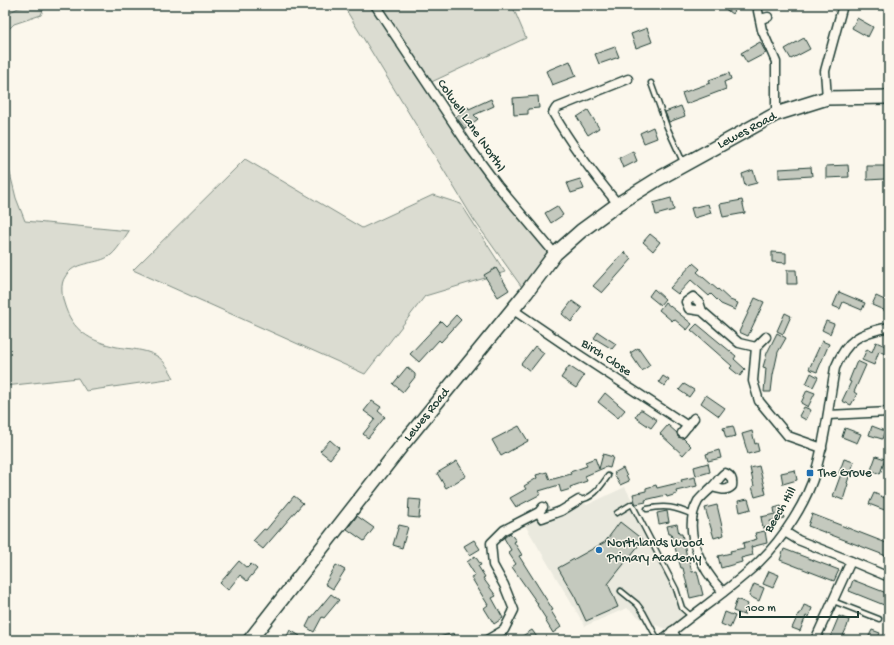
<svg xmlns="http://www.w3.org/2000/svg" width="894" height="645" font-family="'Gochi Hand',sans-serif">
	<rect width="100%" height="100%" fill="#fbf7ec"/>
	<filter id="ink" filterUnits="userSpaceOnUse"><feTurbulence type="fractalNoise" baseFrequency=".025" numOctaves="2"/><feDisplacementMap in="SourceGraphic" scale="8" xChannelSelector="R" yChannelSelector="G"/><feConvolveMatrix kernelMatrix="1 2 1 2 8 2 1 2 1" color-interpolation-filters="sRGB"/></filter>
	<g filter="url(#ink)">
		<path fill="#eae9de" d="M625 487 674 579 691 617 672 631 644 621 627 608 585 626 522 520 542 518 579 500 587 505Z"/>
		<g fill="#dbdcd1" stroke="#7d8c82">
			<path d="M29 5H45L41 15 14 24 5 33V15L18 8Z"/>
			<path d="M343 5H512L526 38 425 85 555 254 526 293 474 220Z"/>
			<path d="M5 153 16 198 25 221 129 231C124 238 116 253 108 257 94 265 74 261 65 277 60 284 62 296 64 303 72 331 90 341 117 347 130 349 143 349 155 355 164 359 170 371 174 378L86 391 78 378 5 386Z"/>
			<path d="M245 159 362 228 433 195 461 204 505 272 425 296 365 374 133 270Z"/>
		</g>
		<g fill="#c4c9be" stroke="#1f3d34">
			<path d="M720 5H738L732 14Z"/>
			<path d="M857 18 873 27 868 37 852 28Z"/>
			<path d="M647 28 652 42 636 48 631 34Z"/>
			<path d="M804 38 810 49 791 59 785 49Z"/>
			<path d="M760 42 766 53 747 63 741 53Z"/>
			<path d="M615 47 619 57 599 64 595 54Z"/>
			<path d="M570 61 576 76 552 85 546 71Z"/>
			<path d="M729 73 731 79 724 82 726 89 686 104 682 93 710 83 709 80Z"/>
			<path d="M538 96 539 108 528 109V114L514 115 513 98Z"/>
			<path d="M491 99 494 106 474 115 478 119 465 129 456 117 468 107 469 109Z"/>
			<path d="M681 106 685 116 669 122 665 112Z"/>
			<path d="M588 110 599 128 588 135 577 117Z"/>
			<path d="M653 127 657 138 644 143 640 133Z"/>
			<path d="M633 151 637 161 623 168 619 158Z"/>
			<path d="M848 165 849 177 826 178V166Z"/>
			<path d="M867 166H885V179L867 180Z"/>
			<path d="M811 167 812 176 779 178V169Z"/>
			<path d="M753 170 757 183 745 186 742 174Z"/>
			<path d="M580 179 584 189 571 193 567 183Z"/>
			<path d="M671 198 674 210 656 215 653 203Z"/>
			<path d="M742 200 745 213 723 217 720 204Z"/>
			<path d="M708 204 711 213 694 218 691 208Z"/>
			<path d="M557 206 563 215 551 223 545 213Z"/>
			<path d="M650 234 660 242 653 251 643 242Z"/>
			<path d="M624 252 632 259 602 293 593 286Z"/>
			<path d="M772 252 786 253V263L772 262Z"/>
			<path d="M693 263 700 269 697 272 718 290V289L730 300 738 303 735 310 721 304 711 294 709 296 691 280 678 294 670 288Z"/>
			<path d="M496 268 509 290 498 297 484 275Z"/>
			<path d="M787 270H796L797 284H787Z"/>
			<path d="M654 289 665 299 660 305 649 296Z"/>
			<path d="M839 292 865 303 862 310 843 302 840 309 833 306Z"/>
			<path d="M876 296 889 302 886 311 872 305Z"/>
			<path d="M755 298 764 302 748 336 739 332Z"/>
			<path d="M572 301 582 308 571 322 562 314Z"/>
			<path d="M665 302 692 324 687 330 674 319 672 321 659 310Z"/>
			<path d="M785 313 791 316 783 334 777 331Z"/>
			<path d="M456 315 461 320 441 342 439 340 419 362 410 354 441 321 446 326Z"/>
			<path d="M826 321 834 324 830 334 822 330Z"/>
			<path d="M697 324 736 356 734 359 745 369 740 376 730 368 732 366 691 330Z"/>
			<path d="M598 332 616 344 612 349 594 338Z"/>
			<path d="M777 333 786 338 778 352 773 375 771 392H764L766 368 763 367 767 353Z"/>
			<path d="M822 341 829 344 817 372 809 369Z"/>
			<path d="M876 342 888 347 885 354 879 351 874 365 862 360 867 349 872 352Z"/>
			<path d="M535 346 544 353 530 371 521 364Z"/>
			<path d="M638 348 650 365 642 371 630 353Z"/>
			<path d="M857 361 866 365 854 392 857 394 851 405 842 401 851 382 849 381Z"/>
			<path d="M569 366 584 376 576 388 561 378Z"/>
			<path d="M407 367 415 374V377L403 392 393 384Z"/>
			<path d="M811 373 818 377 813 387 806 384Z"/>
			<path d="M663 376 669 380 665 386 659 382Z"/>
			<path d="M684 384 694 390 689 397 679 390Z"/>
			<path d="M807 390 815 393 808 407 801 403Z"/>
			<path d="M605 393 625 410 618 418 598 402Z"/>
			<path d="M706 395 725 408 719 416 701 403Z"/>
			<path d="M372 401 381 407 378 411 385 417 368 438 363 434 375 419 364 411Z"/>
			<path d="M804 407 811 410 806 420 799 416Z"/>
			<path d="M640 410H642L657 420 651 428 635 417Z"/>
			<path d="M668 425 677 433 678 437 683 438 691 446 683 455 660 434Z"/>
			<path d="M519 426 528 441 501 456 492 440Z"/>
			<path d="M733 426 736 436 726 438 723 428Z"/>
			<path d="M872 426 885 431 882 439 869 435Z"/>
			<path d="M845 428 861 434 857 443 842 437Z"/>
			<path d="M752 431 755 444 757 443 759 451 748 454 742 434Z"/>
			<path d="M330 440 339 448 330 459 320 451Z"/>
			<path d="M719 450 721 458 708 461 706 454Z"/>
			<path d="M603 454 613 457 610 468 606 467 585 476 587 481 570 487 571 489 561 492 559 485 539 491 541 494 516 507 510 498 526 489 524 486 537 478 536 475 547 472 550 480 571 474 570 472 587 466 585 462 595 458 599 469Z"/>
			<path d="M876 456 885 459 880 474 871 470Z"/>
			<path d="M844 459 854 462 847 483 848 484 843 500 833 496 841 474 839 473Z"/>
			<path d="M457 461 466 476 446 488 437 473Z"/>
			<path d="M708 463 710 472 696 476 694 467Z"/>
			<path d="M759 466 766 494 755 497 752 487 754 486 750 468Z"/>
			<path d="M623 468 629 481 620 485 614 473Z"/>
			<path d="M795 470 797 480 783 484 781 473Z"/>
			<path d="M695 477 697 486 676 491 677 494 667 497 666 495 645 500 646 502 636 504 635 502 633 494 646 491V488L656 485 657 488 682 482 681 480Z"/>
			<path d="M874 493 889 500V506L887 511 869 504Z"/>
			<path d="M294 496 303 503 263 549 253 541 264 529 266 530Z"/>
			<path d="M409 499 421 500 419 518 408 517Z"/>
			<path d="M748 499 751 509 740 512 738 501Z"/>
			<path d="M717 505 724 535 714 538 705 508Z"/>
			<path d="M781 506 784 518 770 521 771 526 763 528 761 517 775 514 774 508Z"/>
			<path d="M667 511 669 522 659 524 657 513Z"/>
			<path d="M812 514 889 544V557L808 526Z"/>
			<path d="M357 516 374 528 364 541 347 529Z"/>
			<path d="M620 522 643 540 608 584 618 607 586 621 575 597 558 568 605 542Z"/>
			<path d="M677 524 679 534H682L687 557H688L692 572 697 571 703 595 690 598 683 568H681L671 534H669L667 526Z"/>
			<path d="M399 525 408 527 402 548 393 545Z"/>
			<path d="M765 531 767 543 751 547 753 555 741 558 742 562 721 568 718 556 731 553 730 551 744 548 743 543 757 539 755 533Z"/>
			<path d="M510 533 516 541 514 542 522 555 519 556 553 610 551 611 561 627 553 633 545 620 546 619 537 605 538 604 512 567 516 564 508 552 511 550 504 538Z"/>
			<path d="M474 540 480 549 470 555 464 546Z"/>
			<path d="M784 549 839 570 834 581 780 560Z"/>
			<path d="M475 556 481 565 478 566 485 577 483 578 496 596 492 598 503 618 494 624 484 608 488 605 471 577 475 575 467 562Z"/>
			<path d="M239 561 247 568 251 564 257 569 247 581 240 575 228 590 220 583Z"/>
			<path d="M336 565 345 570 333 589 325 584Z"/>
			<path d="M769 571 779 575 773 588 763 584Z"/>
			<path d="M853 580 889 594V607L849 591Z"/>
			<path d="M754 584 764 588 759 601 749 596Z"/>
			<path d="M331 594 339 600 324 618 322 617 314 632 306 627 311 617H312Z"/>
			<path d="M737 599 748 604 744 615 733 611Z"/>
			<path d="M804 605 812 608 809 617 806 616 800 631 792 628 799 613H801Z"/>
			<path d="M725 612 735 616 730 628 721 624Z"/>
			<path d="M839 616 849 620 847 627 841 640H829Z"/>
			<path d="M290 630 300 636 297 640H285Z"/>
			<path d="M532 630 539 640H516Z"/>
			<path d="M872 630 880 633 877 640H867Z"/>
			<path d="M454 633 456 640H436L435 638Z"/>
		</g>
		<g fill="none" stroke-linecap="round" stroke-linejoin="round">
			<defs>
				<g id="service">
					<path d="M651 83 667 127 683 162"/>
					<path d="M579 500C593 499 601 486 608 476"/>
					<path d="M647 509C666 505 675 507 693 515"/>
					<path d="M617 513 632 504 676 589 682 608 691 616"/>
					<path d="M621 591 637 604 643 612 658 640"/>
					<path d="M833 601 879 619"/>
				</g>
				<g id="minor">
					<path d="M375 5 470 148 498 186 555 254"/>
					<path d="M758 11 762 30 776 62V114"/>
					<path d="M760 19 768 17"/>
					<path d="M827 98 825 71 843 5"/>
					<path d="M618 204C594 175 572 146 553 113L556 108 628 79"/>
					<path d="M512 309 575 352 688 426"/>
					<path d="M702 311 699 302 693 297 686 302 689 309 702 311 739 343 756 347 753 381 759 401 788 436 822 448"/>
					<path d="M756 347 766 337"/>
					<path d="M828 415 889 412"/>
					<path d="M682 433 694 418"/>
					<path d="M712 487C720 489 726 492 732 486 733 479 731 476 725 473 719 477 717 483 711 488 707 492 702 496 698 501 681 531 702 570 723 592"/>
					<path d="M539 512 542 518 561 511 579 500"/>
					<path d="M785 532 798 540 851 561 889 577"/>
					<path d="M672 631 678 640"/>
					<path d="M487 640 504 630 514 610 504 585 493 565 491 543 504 530 539 512 543 507"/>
					<path d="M662 640C693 613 729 591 759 562 783 539 807 502 816 470 826 437 829 402 835 368 847 339 860 333 889 327"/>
					<path d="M815 640 851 561"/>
				</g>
				<path id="trunk" d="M250 640 403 444 526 293 555 254 581 231 618 204 658 179 776 114 827 98 889 97"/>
			</defs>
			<use href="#service" stroke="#1f3d34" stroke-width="7"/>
			<use href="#minor" stroke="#1f3d34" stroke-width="11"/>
			<use href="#trunk" stroke="#1f3d34" stroke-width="16"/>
			<use href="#service" stroke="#fbf7ec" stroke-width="4"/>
			<use href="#minor" stroke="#fbf7ec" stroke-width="8"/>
			<use href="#trunk" stroke="#fbf7ec" stroke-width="13"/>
		</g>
	</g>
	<g fill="#1f6fb2" stroke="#fbf7ec" stroke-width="1.5">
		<rect x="806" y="469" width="8" height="8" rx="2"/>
		<circle cx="599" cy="550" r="4"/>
	</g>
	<g text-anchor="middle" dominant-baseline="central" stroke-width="3" stroke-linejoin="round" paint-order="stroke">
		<g font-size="13" fill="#1f3d34" stroke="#fbf7ec">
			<text transform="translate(471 126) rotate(55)">Colwell Lane (North)</text>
			<text transform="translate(747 131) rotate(-28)">Lewes Road</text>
			<text transform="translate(606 358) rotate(33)">Birch Close</text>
			<text transform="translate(427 415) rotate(-51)">Lewes Road</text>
			<text transform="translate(781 510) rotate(-59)">Beech Hill</text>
		</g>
		<g font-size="13" fill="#1f3d34" stroke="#fbf7ec" text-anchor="start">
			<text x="818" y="473">The Grove</text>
			<text x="607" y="543">Northlands Wood<tspan x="607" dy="15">Primary Academy</tspan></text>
		</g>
	</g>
	<rect width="894" height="645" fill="none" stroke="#fbf7ec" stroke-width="20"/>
	<rect x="10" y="10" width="874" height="625" fill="none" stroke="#1f3d34" stroke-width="1.5" filter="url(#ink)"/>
	<path d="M740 611v6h118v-6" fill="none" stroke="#1f3d34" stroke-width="2"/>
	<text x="746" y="611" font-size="12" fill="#1f3d34" stroke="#fbf7ec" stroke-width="3" paint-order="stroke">100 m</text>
</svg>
